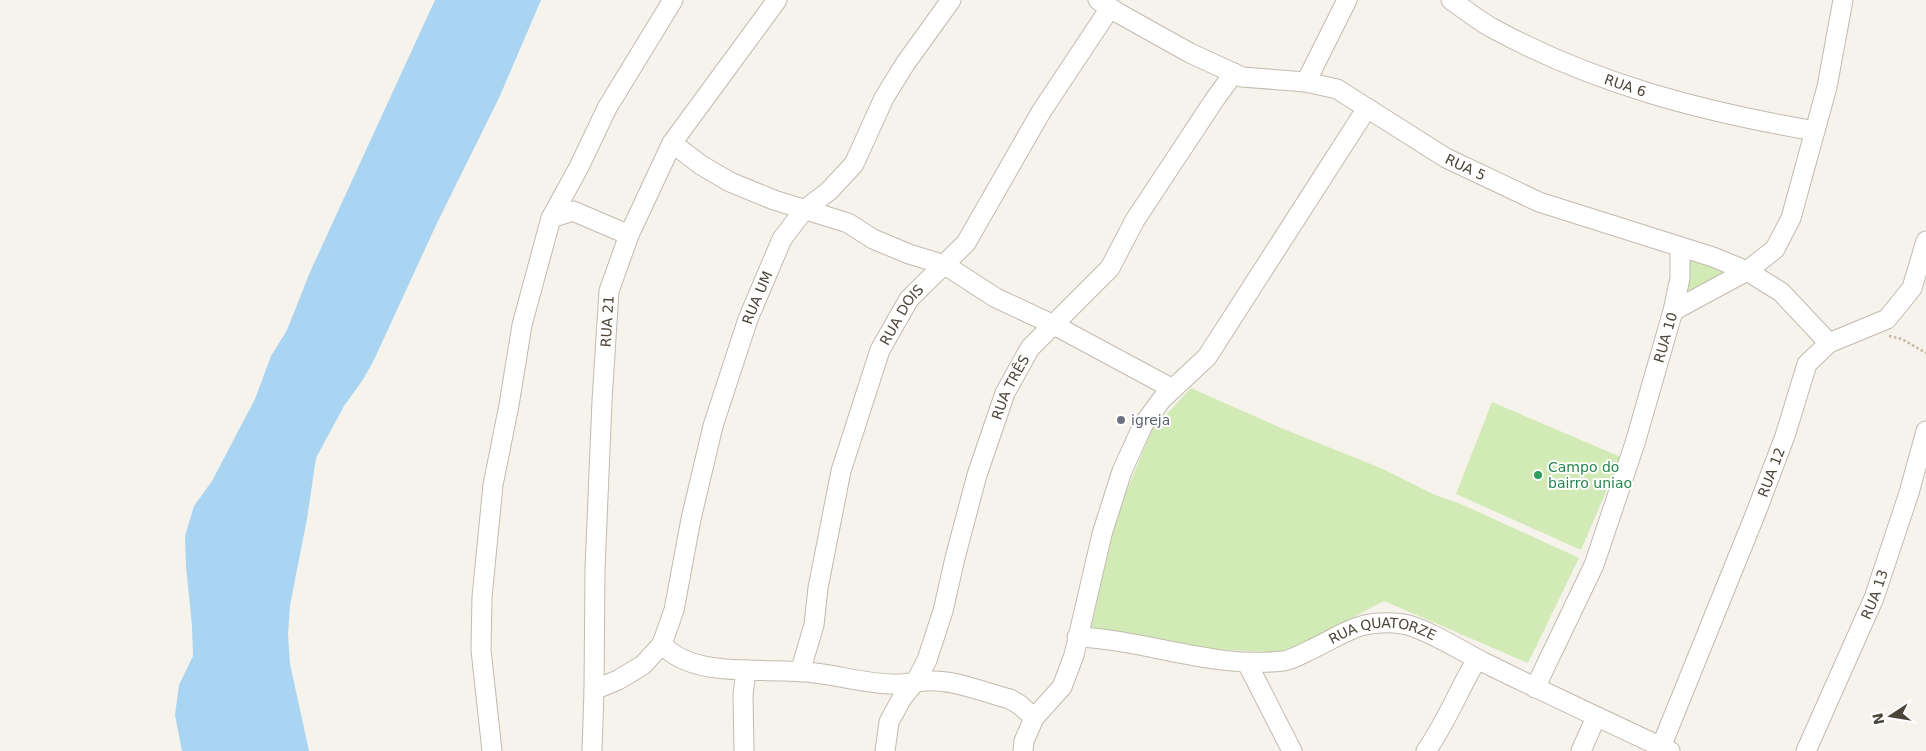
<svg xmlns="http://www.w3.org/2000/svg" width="1926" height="751" font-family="'DejaVu Sans',sans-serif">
	<rect width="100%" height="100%" fill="#f6f3ec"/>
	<g fill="#d2eab5">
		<path d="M1683 251 1738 272 1679 305Z"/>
		<path d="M1191 388 1281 428 1383 469 1435 495 1461 504 1579 558 1528 663 1384 601 1286 653 1192 648 1091 627 1116 516 1152 430Z"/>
		<path d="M1492 402 1621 457 1581 550 1456 494Z"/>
	</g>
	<path fill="#a9d4f2" d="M435 0H541L499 98 437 223 373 362 362 381 344 406 316 458 307 519 290 605 288 634 290 664 309 751H182L175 715 179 685 193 656 192 626 186 566 185 536 194 506 212 481 255 399 271 356 287 330 310 272Z"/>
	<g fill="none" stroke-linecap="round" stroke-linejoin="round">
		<defs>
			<g id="minor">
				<path id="s1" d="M1098 0 1120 14 1190 53 1242 77 1306 82 1337 89 1446 158 1539 202 1713 257 1747 271 1781 292 1829 343"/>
				<path id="s2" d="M1451 0C1466 10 1480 22 1496 30 1595 84 1704 112 1815 131"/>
				<path d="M1306 82 1347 0"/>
				<path d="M672 143 701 165 730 182 774 200 848 223 873 239 909 254 945 265 996 298 1054 325 1173 389"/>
				<path d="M551 218 573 211 629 235"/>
				<path d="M1673 311 1680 278V247"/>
				<path id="s3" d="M1077 637C1147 640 1213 669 1283 661 1291 660 1300 655 1308 651 1345 634 1359 618 1403 624 1424 627 1465 653 1485 663 1546 693 1608 722 1670 751"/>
				<path id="s4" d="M662 644 674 610 691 519 713 426 748 319 782 239 804 210 829 191 854 164 884 98 905 64 951 0"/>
				<path d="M1247 663 1292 751"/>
				<path id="s5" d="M800 672 814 625 818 588 841 471 880 350 909 299 966 243 1041 112 1110 8"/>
				<path id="s6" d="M1535 688 1594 565 1635 443 1673 311 1747 271 1775 249 1791 218 1827 87 1843 0"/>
				<path id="s7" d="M594 690 595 569 602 401 609 291 629 235 672 143 777 0"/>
				<path id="s8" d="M1661 747 1755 515 1785 436 1807 364 1829 343 1887 319 1912 288 1926 241"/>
				<path d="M492 751 481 650 482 597 493 485 509 405 522 325 551 218 579 167 607 108 673 0"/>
				<path d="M592 751 594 690 618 680 643 665 662 644C694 681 770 666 815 673 842 676 870 685 898 684 911 684 923 680 936 681 961 682 986 693 1010 699L1020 705 1034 718 1062 687 1074 655 1102 534 1122 471 1143 425 1162 399 1207 357 1367 108"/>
				<path d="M744 751 743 695 746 670"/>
				<path id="s9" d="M885 751 889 722 902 698 916 681 927 660 943 611 955 558 977 475 1005 393 1030 348 1110 268 1135 220 1215 99 1234 73"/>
				<path d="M1023 751 1024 741 1034 718"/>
				<path d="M1426 751C1446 723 1459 689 1477 659"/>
				<path d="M1581 751 1596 717"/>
				<path id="s10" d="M1806 751 1874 598 1909 493 1926 431"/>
			</g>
		</defs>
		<use href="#minor" stroke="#c2bbae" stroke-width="21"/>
		<path stroke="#c4b79f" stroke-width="2.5" stroke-dasharray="2.5 2.5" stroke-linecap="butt" d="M1889 336 1902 339 1926 353"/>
		<use href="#minor" stroke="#fff" stroke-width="19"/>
	</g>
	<circle fill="#6b7280" stroke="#fff" stroke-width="2" cx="1121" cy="420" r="5"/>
	<circle fill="#2e9e5b" stroke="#fff" stroke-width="2" cx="1538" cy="475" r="5"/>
	<g text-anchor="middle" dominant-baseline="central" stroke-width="4" stroke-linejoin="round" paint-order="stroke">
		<g font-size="14" fill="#4b4439" stroke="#fff">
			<text stroke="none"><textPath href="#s2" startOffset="195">RUA 6</textPath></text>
			<text stroke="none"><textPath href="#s1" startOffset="410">RUA 5</textPath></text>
			<text stroke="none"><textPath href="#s4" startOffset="360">RUA UM</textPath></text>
			<text stroke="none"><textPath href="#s5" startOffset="374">RUA DOIS</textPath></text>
			<text stroke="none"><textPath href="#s7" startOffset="369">RUA 21</textPath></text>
			<text stroke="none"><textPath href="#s6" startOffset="375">RUA 10</textPath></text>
			<text stroke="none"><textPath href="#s9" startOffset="388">RUA TRÊS</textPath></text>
			<text stroke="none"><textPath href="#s8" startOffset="296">RUA 12</textPath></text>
			<text stroke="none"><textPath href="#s10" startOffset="171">RUA 13</textPath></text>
			<text stroke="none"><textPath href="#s3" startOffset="315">RUA QUATORZE</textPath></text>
		</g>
		<g font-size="14" fill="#5b616d" stroke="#fff" text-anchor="start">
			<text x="1131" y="420">igreja</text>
		</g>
		<g font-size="14" fill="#27864d" stroke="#fff" text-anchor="start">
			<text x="1548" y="467">Campo do<tspan x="1548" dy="16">bairro uniao</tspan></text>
		</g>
	</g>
	<g transform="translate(1891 716) rotate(258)" stroke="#ffffff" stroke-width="4" paint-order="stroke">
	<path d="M0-4L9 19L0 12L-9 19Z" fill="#4b4439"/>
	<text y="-8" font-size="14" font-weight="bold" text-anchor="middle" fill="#4b4439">N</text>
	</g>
</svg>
